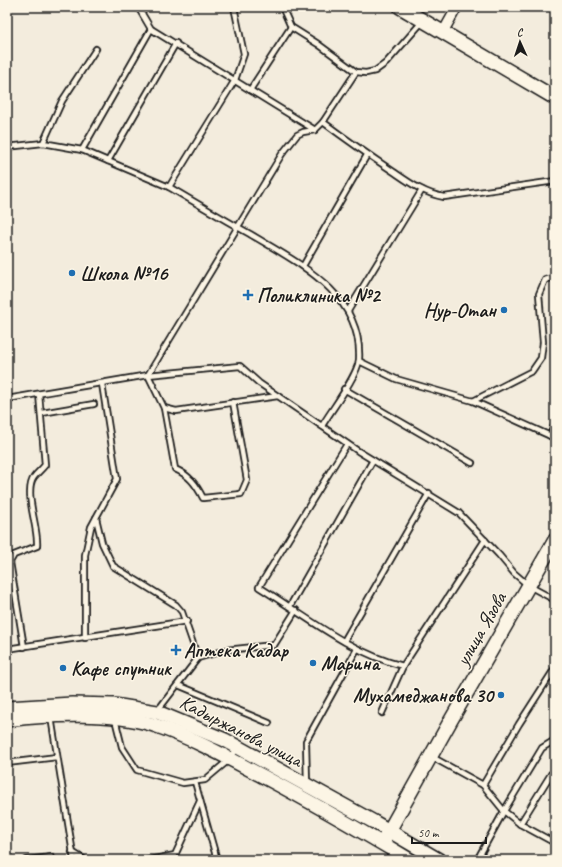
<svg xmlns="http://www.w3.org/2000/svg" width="562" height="867" font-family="Caveat,sans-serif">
	<rect width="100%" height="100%" fill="#f3ecdd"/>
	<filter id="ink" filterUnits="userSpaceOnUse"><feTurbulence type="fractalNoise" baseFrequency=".025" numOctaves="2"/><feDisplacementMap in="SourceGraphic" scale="8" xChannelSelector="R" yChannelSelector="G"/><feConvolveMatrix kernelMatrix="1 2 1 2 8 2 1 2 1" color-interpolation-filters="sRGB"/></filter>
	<g filter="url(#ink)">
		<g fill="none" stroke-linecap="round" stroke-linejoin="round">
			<defs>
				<g id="lane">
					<path d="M138 7 151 29 315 130"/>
					<path d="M234 7 244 54 235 80 169 187C196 203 223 219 250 234 298 263 363 294 359 360 358 375 330 412 322 426"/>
					<path d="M282 7 291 27 318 44 356 72 366 73 375 71 386 63 422 22"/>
					<path d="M356 72 323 122C347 140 370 156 394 172 410 183 425 194 444 197L555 181"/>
					<path d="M250 90 291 27"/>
					<path d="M43 143 62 101 96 49"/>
					<path d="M7 147 43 143 82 150 169 187"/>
					<path d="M82 150 151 29"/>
					<path d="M108 161 176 43"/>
					<path d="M303 266 367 155"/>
					<path d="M348 311 422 190"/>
					<path d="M359 361 396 379 473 401 532 371 541 358 543 342 539 294 545 280 555 277"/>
					<path d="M344 389 472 463"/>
					<path d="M278 396 176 411 164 408 148 375 282 154 297 135 303 132 315 130 323 122"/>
					<path d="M7 399 148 375 240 366 259 383 358 451 459 513 499 555 514 573 529 586 555 600"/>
					<path d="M473 401 555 438"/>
					<path d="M164 408 175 469C189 475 196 484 203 498L241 494 247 480 233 402"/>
					<path d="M42 413 94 404"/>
					<path d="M550 436 555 423"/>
					<path d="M347 444 259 587C304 615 352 654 403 666L485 540"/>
					<path d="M96 518 102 543 113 566 176 605 182 612 198 658 158 710"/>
					<path d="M290 606 373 460"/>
					<path d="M85 638V555L91 527 117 479 102 384"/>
					<path d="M344 641 429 493"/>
					<path d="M24 647 10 562 14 555 37 546C39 528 23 492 34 477 37 473 41 470 45 465L39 394"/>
					<path d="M7 649 187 621"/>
					<path d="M198 658 226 650 274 645 296 610"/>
					<path d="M178 685 269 723"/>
					<path d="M382 713 403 666"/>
					<path d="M51 717 74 860"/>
					<path d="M115 719 122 747 137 770 183 783 205 780 230 759 238 747"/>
					<path d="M432 757 483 785 519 724 555 668"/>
					<path d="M7 763 57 757"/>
					<path d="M555 777 551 774 520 824 555 843"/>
					<path d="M195 782 217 860"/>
					<path d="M307 784 306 741 357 649"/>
					<path d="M483 785 504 811 542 748 555 740"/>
					<path d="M72 852 85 860"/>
					<path d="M27 860 51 857 54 860"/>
					<path d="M149 860 175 855 200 801"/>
					<path d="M477 860 504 811 520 824"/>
				</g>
				<path id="street" d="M443 32 457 7"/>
				<g id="secondary">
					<path d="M400 7 555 98"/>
					<path d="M7 708 72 704 114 705 157 712 225 740 374 822 439 860"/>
					<path d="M7 720C52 714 111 712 154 725 193 738 230 759 266 778 315 804 363 832 410 860"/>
					<path d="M385 838 451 720 555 540"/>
				</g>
			</defs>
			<use href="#lane" stroke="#1c1c1c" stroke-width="8"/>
			<use href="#street" stroke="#1c1c1c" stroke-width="12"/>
			<use href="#secondary" stroke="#1c1c1c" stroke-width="16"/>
			<use href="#lane" stroke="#fcf5e5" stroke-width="4.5"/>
			<use href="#street" stroke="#fcf5e5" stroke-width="9"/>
			<use href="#secondary" stroke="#fcf5e5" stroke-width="13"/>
		</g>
	</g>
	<g fill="#1f6fb2" stroke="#fcf5e5" stroke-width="1.5">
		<circle cx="72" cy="273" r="4"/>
		<path d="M246 289h4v4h4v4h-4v4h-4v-4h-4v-4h4z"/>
		<circle cx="504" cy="310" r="4"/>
		<path d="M174 644h4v4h4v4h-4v4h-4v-4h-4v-4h4z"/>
		<circle cx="313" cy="663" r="4"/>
		<circle cx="63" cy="668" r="4"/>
		<circle cx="501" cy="695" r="4"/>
	</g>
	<g text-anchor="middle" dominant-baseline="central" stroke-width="3" stroke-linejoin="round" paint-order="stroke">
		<g font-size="20" font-weight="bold" fill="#1c1c1c" stroke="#fcf5e5" text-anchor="start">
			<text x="80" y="273">Школа №16</text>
			<text x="257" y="295">Поликлиника №2</text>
			<text x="496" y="310" text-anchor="end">Нур-Отан</text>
			<text x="184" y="650">Аптека Кадар</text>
			<text x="321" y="663">Марина</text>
			<text x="71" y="668">Кафе спутник</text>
			<text x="493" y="695" text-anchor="end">Мухамеджанова 30</text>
		</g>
		<g font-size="20" fill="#1c1c1c" stroke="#fcf5e5">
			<text transform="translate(481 629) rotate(-60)">улица Язова</text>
			<text transform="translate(241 731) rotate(27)">Кадыржанова улица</text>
		</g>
	</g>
	<rect width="562" height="867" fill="none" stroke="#fcf5e5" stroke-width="24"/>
	<rect x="12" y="12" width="538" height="843" fill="none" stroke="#1c1c1c" stroke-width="1.5" filter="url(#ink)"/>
	<g transform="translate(520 42) rotate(357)" stroke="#fcf5e5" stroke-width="3" paint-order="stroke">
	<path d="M0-3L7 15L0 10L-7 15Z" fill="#1c1c1c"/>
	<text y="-6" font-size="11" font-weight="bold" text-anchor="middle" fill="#1c1c1c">С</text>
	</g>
	<path d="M412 837v6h74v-6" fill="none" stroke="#1c1c1c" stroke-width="2"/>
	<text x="418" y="837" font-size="12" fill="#1c1c1c" stroke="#fcf5e5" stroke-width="3" paint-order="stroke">50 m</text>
</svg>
